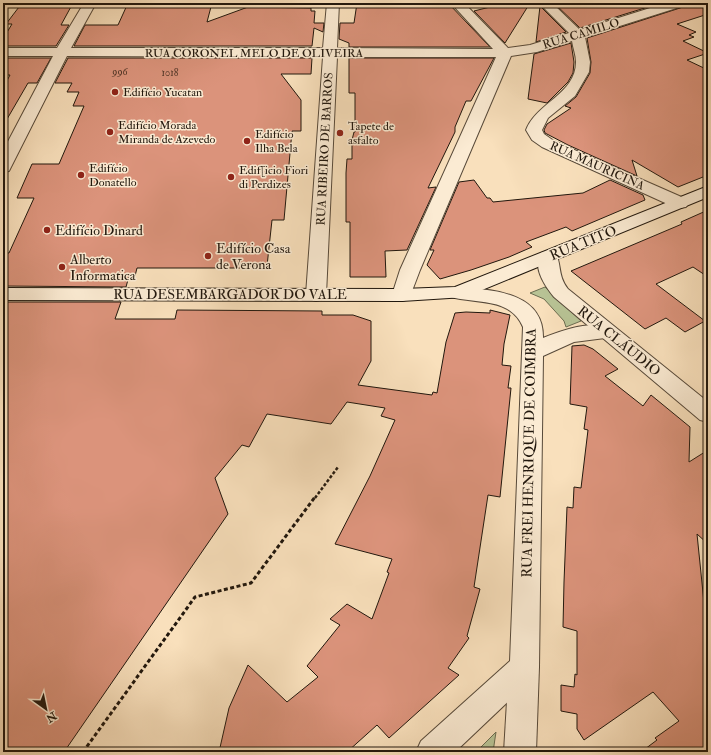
<svg xmlns="http://www.w3.org/2000/svg" width="711" height="755" font-family="'IM FELL Double Pica',serif">
	<rect width="100%" height="100%" fill="#f9e0bc"/>
	<filter id="stains"><feTurbulence type="fractalNoise" baseFrequency=".005" numOctaves="4"/><feColorMatrix values="0 0 0 0 .2 0 0 0 0 .09 0 0 0 0 .02 0 0 0 .5 -.17"/></filter>
	<radialGradient id="worn" r=".72"><stop offset=".6" stop-color="#630" stop-opacity="0"/><stop offset="1" stop-color="#630" stop-opacity=".3"/></radialGradient>
	<g fill="#b8c395" stroke="#6c6d51">
		<path d="M545 287 581 321 566 327 564 321 544 299 530 293Z"/>
		<path d="M496 732 493 752H476Z"/>
	</g>
	<g fill="#db937b" stroke="#21170d">
		<path d="M22 3H73L61 25H69L56 46H3V39L12 24H6Z"/>
		<path d="M128 3H212L207 22 248 7 311 8V11H315L314 23H324L323 32 314 28 312 46H74L85 25H118Z"/>
		<path d="M357 3H448L490 47H349V43L339 39 340 23H354Z"/>
		<path d="M506 3H530L505 43 474 11Z"/>
		<path d="M554 3H661L580 28Z"/>
		<path d="M686 3H708V14L677 24 696 32 689 35 694 37 683 41 708 53 687 60 708 70V175L678 187 632 160 637 176 568 145 545 133 544 130 547 124 571 108 565 106 576 97 590 73 591 62 587 38 683 7Z"/>
		<path d="M540 6 566 32 536 42Z"/>
		<path d="M571 43 574 62 573 73 568 82 547 103 528 99 534 54Z"/>
		<path d="M3 58H51L37 83H28L3 126V88L10 75H3Z"/>
		<path d="M68 58H312L311 74H281L301 100V131H292L284 220H272L267 266H248V268H137L135 276H129L126 287 3 286V253H9L34 198H17L32 164H59L84 106H73L79 92H67L72 83H55Z"/>
		<path d="M349 58H494L471 101H466L455 127V132L428 188 436 187 407 250 385 251 386 277H350V222H346V173L347 159H352V140L354 132H355V93H349Z"/>
		<path d="M474 180 487 198H490L493 202 583 193 610 180 643 195 645 200 572 231 566 227 526 242 532 247 509 257 471 270 440 279 427 265 434 250H430L459 182Z"/>
		<path d="M708 210V277L693 267 656 284 705 321 685 332 666 318 645 329 571 271 682 224 681 222Z"/>
		<path d="M3 302H121L115 319H175L177 310 322 311V315H353L371 321V361L358 385 432 395 433 392 437 393 446 342 455 313 466 312 490 313V310L510 315 504 344 502 365 511 366 508 388H511L500 497 488 495 474 587 480 589 467 636 469 638 448 668 459 675 389 738 377 725 347 752H219L229 708 248 665 287 702 318 677 307 666 340 625 330 619 347 604 372 619 389 573 387 572 392 559 335 544 370 476 395 420 381 416 385 408 347 402 331 424 267 414 249 447 242 445 215 478 228 514 64 752H3Z"/>
		<path d="M584 345 593 349 618 369 605 376 643 406 651 395 690 427 689 462 708 450V544L697 534 708 642V752H641L657 740 655 738 679 721 653 692 584 740 577 729V714L561 711V685L574 687 575 674 577 675V631L563 627 564 582 567 507 573 508 574 487 581 488 588 430 584 429 587 407 570 404 572 346Z"/>
	</g>
	<g fill="none" stroke-linecap="round" stroke-linejoin="round">
		<defs>
			<g id="minor">
				<path d="M84 3H96L71 48H323L327 3H339L337 48 493 49 451 3H464L508 48 530 45 569 33 539 3H552L580 30 666 3H685L683 6 585 37 590 62 589 72 575 96 548 118 542 130 544 134 554 141 686 199 689 203 686 207 680 208 674 207 542 147 532 140 526 130C536 103 576 94 576 62 576 55 573 48 572 41L537 52 511 56 420 270 409 299 402 301 395 299 392 295 400 270 496 57H337L326 295 323 299 316 301 309 299 306 295 323 57 67 56 11 167 9 171 3 172V151L53 56H3V48H57Z"/>
				<path d="M548 251 555 253C562 263 557 275 568 289L708 402V422L700 420 554 297C545 286 532 267 541 253Z"/>
				<path d="M524 654 534 657 539 667 536 752H504L509 667 514 657Z"/>
			</g>
			<path id="tertiary" d="M458 287C493 290 544 292 543 338 564 329 591 321 613 327L616 332 613 337 574 342 543 356 539 667 534 677 455 752H416L421 741 510 661 523 327C510 297 477 304 451 297L448 293 451 289Z"/>
			<path id="secondary" d="M708 186V197L465 297 402 301 3 300V288L402 289 455 287Z"/>
		</defs>
		<use href="#minor" stroke="#574939" stroke-width="2"/>
		<use href="#tertiary" stroke="#574939" stroke-width="2"/>
		<use href="#secondary" stroke="#21170d" stroke-width="2"/>
		<path stroke="#21170d" stroke-width="2.5" stroke-dasharray="3 2" stroke-linecap="butt" d="M315 498 338 467"/>
		<path stroke="#21170d" stroke-width="3" stroke-dasharray="4 2.5" stroke-linecap="butt" d="M83 752 195 597 251 583 315 497"/>
		<use href="#minor" fill="#fbebd3" fill-rule="evenodd"/>
		<use href="#tertiary" fill="#fbebd3" fill-rule="evenodd"/>
		<use href="#secondary" fill="#fbebd3" fill-rule="evenodd"/>
	</g>
	<g fill="#8f2418" stroke="#fbebd3" stroke-width="1.5">
		<circle cx="115" cy="92" r="4"/>
		<circle cx="110" cy="132" r="4"/>
		<circle cx="340" cy="133" r="4"/>
		<circle cx="247" cy="141" r="4"/>
		<circle cx="81" cy="175" r="4"/>
		<circle cx="231" cy="177" r="4"/>
		<circle cx="47" cy="230" r="4"/>
		<circle cx="208" cy="256" r="4"/>
		<circle cx="62" cy="267" r="4"/>
	</g>
	<g text-anchor="middle" dominant-baseline="central" stroke-width="3" stroke-linejoin="round" paint-order="stroke">
		<g font-size="10" fill="#503628">
			<text x="120" y="72">996</text>
			<text x="170" y="73">1018</text>
		</g>
		<g font-size="12" fill="#21170d" stroke="#fbebd3">
			<text transform="translate(581 34) rotate(-17)">RUA CAMILO</text>
			<text x="254" y="53">RUA CORONEL MELO DE OLIVEIRA</text>
			<text transform="translate(325 149) rotate(-87)">RUA RIBEIRO DE BARROS</text>
			<text transform="translate(597 166) rotate(24)">RUA MAURICINA</text>
		</g>
		<g font-size="12" fill="#21170d" stroke="#fbebd3" text-anchor="start">
			<text x="123" y="92">Edifício Yucatan</text>
			<text x="118" y="125">Edifício Morada<tspan x="118" dy="14">Miranda de Azevedo</tspan></text>
			<text x="348" y="126">Tapete de<tspan x="348" dy="14">asfalto</tspan></text>
			<text x="255" y="134">Edifício<tspan x="255" dy="14">Ilha Bela</tspan></text>
			<text x="89" y="168">Edifício<tspan x="89" dy="14">Donatello</tspan></text>
			<text x="239" y="170">Edif[icio Fiori<tspan x="239" dy="14">di Perdizes</tspan></text>
		</g>
		<g font-size="14" fill="#21170d" stroke="#fbebd3" text-anchor="start">
			<text x="55" y="230">Edifício Dinard</text>
			<text x="216" y="248">Edifício Casa<tspan x="216" dy="16">de Verona</tspan></text>
			<text x="70" y="259">Alberto<tspan x="70" dy="16">Informatica</tspan></text>
		</g>
		<g font-size="14" fill="#21170d" stroke="#fbebd3">
			<text transform="translate(583 243) rotate(-22)">RUA TITO</text>
			<text x="230" y="294">RUA DESEMBARGADOR DO VALE</text>
			<text transform="translate(619 341) rotate(39)">RUA CLÁUDIO</text>
			<text transform="translate(529 453) rotate(-89)">RUA FREI HENRIQUE DE COIMBRA</text>
		</g>
	</g>
	<rect width="711" height="755" fill="none" stroke="#f9e0bc" stroke-width="16"/>
	<rect x="4" y="4" width="703" height="747" fill="none" stroke="#21170d" stroke-width="2"/>
	<rect x="8" y="8" width="695" height="739" fill="none" stroke="#21170d"/>
	<g transform="translate(46 709) rotate(147)" stroke="#fbebd3" stroke-width="3" paint-order="stroke">
	<path d="M0-3L7 15L0 10L-7 15Z" fill="#21170d"/>
	<text y="-6" font-size="11" font-weight="bold" text-anchor="middle" fill="#21170d">N</text>
	</g>
	<rect width="100%" height="100%" filter="url(#stains)"/>
	<rect width="100%" height="100%" fill="url(#worn)"/>
</svg>
